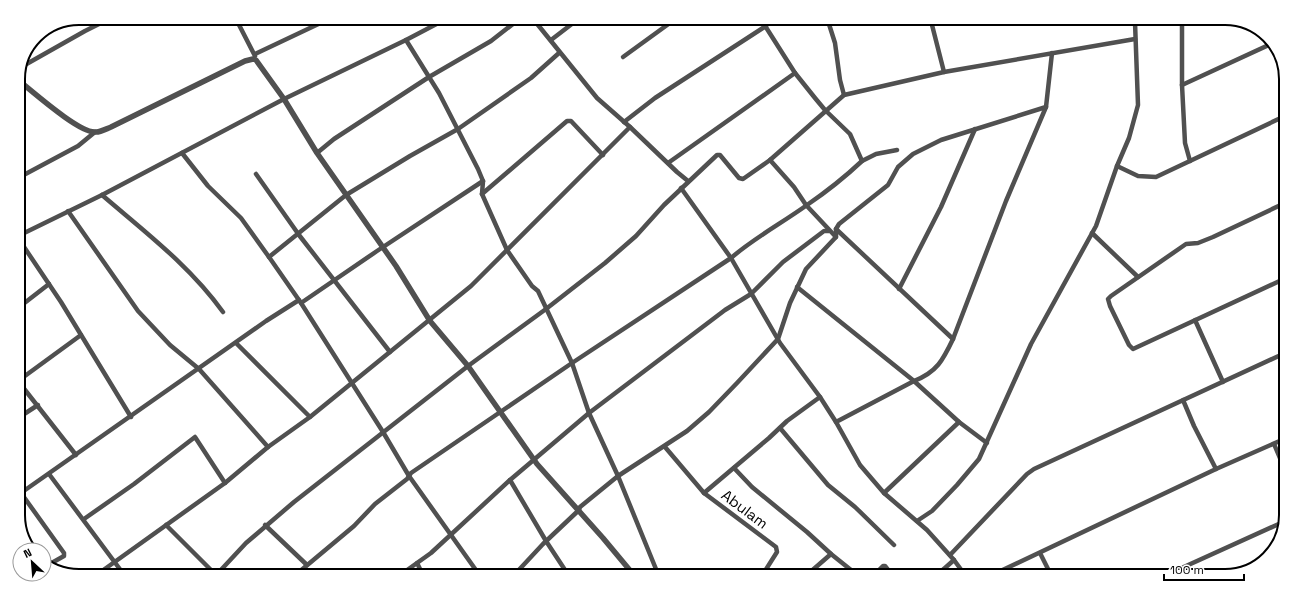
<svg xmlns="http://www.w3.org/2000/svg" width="1304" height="594" font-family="'Space Grotesk',sans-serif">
	<rect width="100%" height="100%" fill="#fff"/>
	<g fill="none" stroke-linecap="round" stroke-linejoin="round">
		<g stroke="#505050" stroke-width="4.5">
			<path d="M236 19 255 56"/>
			<path d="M534 20 597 98 630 127 677 172 688 181"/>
			<path d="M762 21 795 73 815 98 825 110 850 134 862 161 876 154 897 150"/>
			<path d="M828 21 835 43 840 80 844 95"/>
			<path d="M931 21 944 72"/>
			<path d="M1182 22V85L1185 143 1190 161"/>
			<path d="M406 40 439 93 478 169 483 181 482 194 507 250 532 286 538 291 572 363 589 413 618 476 658 574"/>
			<path d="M551 40 577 20"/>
			<path d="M255 54 329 19"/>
			<path d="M623 57 674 20"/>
			<path d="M23 66 85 31 111 18"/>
			<path d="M1182 85 1273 43"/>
			<path d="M624 122 655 98 766 26"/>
			<path d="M182 153 208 186 241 218 269 257 301 303 383 432 409 476 478 573"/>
			<path d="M317 153 334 139 429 77 491 41 518 20"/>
			<path d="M770 160 794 187 806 205 836 237"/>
			<path d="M668 163 795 73"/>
			<path d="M1117 166 1138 176 1156 177 1285 116"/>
			<path d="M256 174 299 235 390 352"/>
			<path d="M18 178 78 146 95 132"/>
			<path d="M681 188 731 258 780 343 820 397 836 422 860 465 884 493 927 530 954 560 965 575"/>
			<path d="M482 194 567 121H571L603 155"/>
			<path d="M102 195C145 232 189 265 223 312"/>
			<path d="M68 211 138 311 170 345 199 369 268 447"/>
			<path d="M836 229 953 339"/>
			<path d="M1092 233 1138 277"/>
			<path d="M18 236 102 195 284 99 406 40 446 19"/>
			<path d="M18 238 61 302 131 417"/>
			<path d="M269 257 346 195 410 156 458 129 531 78 559 53"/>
			<path d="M1284 279 1133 349 1129 345 1110 306 1108 299 1111 296 1186 244 1198 243 1213 237 1285 203"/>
			<path d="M797 287 914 381 959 422 987 443"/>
			<path d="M899 289 941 207 975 129"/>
			<path d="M301 303 377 251 483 181"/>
			<path d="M18 308 49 284"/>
			<path d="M1195 320 1223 382"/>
			<path d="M236 343 310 417"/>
			<path d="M18 381 76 455"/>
			<path d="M18 381 81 335"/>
			<path d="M1183 400 1194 426 1216 469"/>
			<path d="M18 418 38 405"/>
			<path d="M836 422 914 381C937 372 943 360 953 339L1006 201 1046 107"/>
			<path d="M780 428 828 485 855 507 894 545"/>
			<path d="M1274 444 1282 463"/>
			<path d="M665 447 704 493 776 547 777 552 763 574"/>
			<path d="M734 468 752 487 807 532 831 554 856 574"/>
			<path d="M49 474 122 572"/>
			<path d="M510 480 546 541 567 573"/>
			<path d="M21 493 64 553V556L48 565"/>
			<path d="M704 493 769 438 787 421 820 397"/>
			<path d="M884 493 959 422"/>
			<path d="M18 495 266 321 299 300"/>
			<path d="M84 519 134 484 195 437 225 483"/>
			<path d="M917 521 932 511 957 485 979 459 1031 344 1096 226 1117 166 1129 138 1138 105 1135 22"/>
			<path d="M166 525 213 572"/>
			<path d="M265 525 307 565"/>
			<path d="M1040 553 1051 575"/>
			<path d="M950 555 1027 474 1034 469 1283 354"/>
			<path d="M417 563 422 573"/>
			<path d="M102 571 225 483 268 447 310 417 471 286 630 127"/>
			<path d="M219 572 246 543 294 502 468 366 546 309 605 263 636 236 664 205 717 155H720L739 178 743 179 770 160 844 95 944 72 1135 39"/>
			<path d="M299 572 354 526 375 504 407 479 411 473 572 363 731 258C754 238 782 223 807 205 826 192 845 177 862 161"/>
			<path d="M403 573 431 553 510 480 589 413 725 310 751 294 783 262 824 231H829"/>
			<path d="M516 573 543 544 579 510 580 507 618 476 687 431 709 412 737 383 778 339 790 303 806 269 836 237V229L839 224 888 185 898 167 913 154 941 140 1046 107 1052 53"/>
			<path d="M808 574 831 554"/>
			<path d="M874 575 883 566H885L892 575"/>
			<path d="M922 575H925"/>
			<path d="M937 575 954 560"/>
			<path d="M992 575 1216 469 1282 440"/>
			<path d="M1164 576 1281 523"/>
		</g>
		<path stroke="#505050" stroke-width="5.5" d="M18 80C32 91 80 134 96 132 101 132 106 129 111 127L245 61 253 59 256 60 284 99 317 153 396 266 430 321 468 366 537 464 603 538 633 574"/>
	</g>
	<g text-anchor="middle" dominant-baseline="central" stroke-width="3" stroke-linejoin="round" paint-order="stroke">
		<g font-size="15" fill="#000" stroke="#fff">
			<text transform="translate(745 509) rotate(37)">Abulam</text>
		</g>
	</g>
	<path d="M0 0H1304V594H0ZM79 25H1225A54 54 0 0 1 1279 79V515A54 54 0 0 1 1225 569H79A54 54 0 0 1 25 515V79A54 54 0 0 1 79 25Z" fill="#fff" fill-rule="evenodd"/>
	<path fill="none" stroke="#000" stroke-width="2" d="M79 25H1225A54 54 0 0 1 1279 79V515A54 54 0 0 1 1225 569H79A54 54 0 0 1 25 515V79A54 54 0 0 1 79 25Z"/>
	<g transform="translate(32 562) rotate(334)"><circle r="19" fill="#ffffff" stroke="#999999"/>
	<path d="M0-3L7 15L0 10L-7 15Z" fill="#000000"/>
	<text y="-6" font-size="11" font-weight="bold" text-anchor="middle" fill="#000000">N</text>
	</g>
	<path d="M1164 574v6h80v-6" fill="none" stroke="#000000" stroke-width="2"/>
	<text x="1170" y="574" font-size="12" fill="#000000" stroke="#ffffff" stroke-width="3" paint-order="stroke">100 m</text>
</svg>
